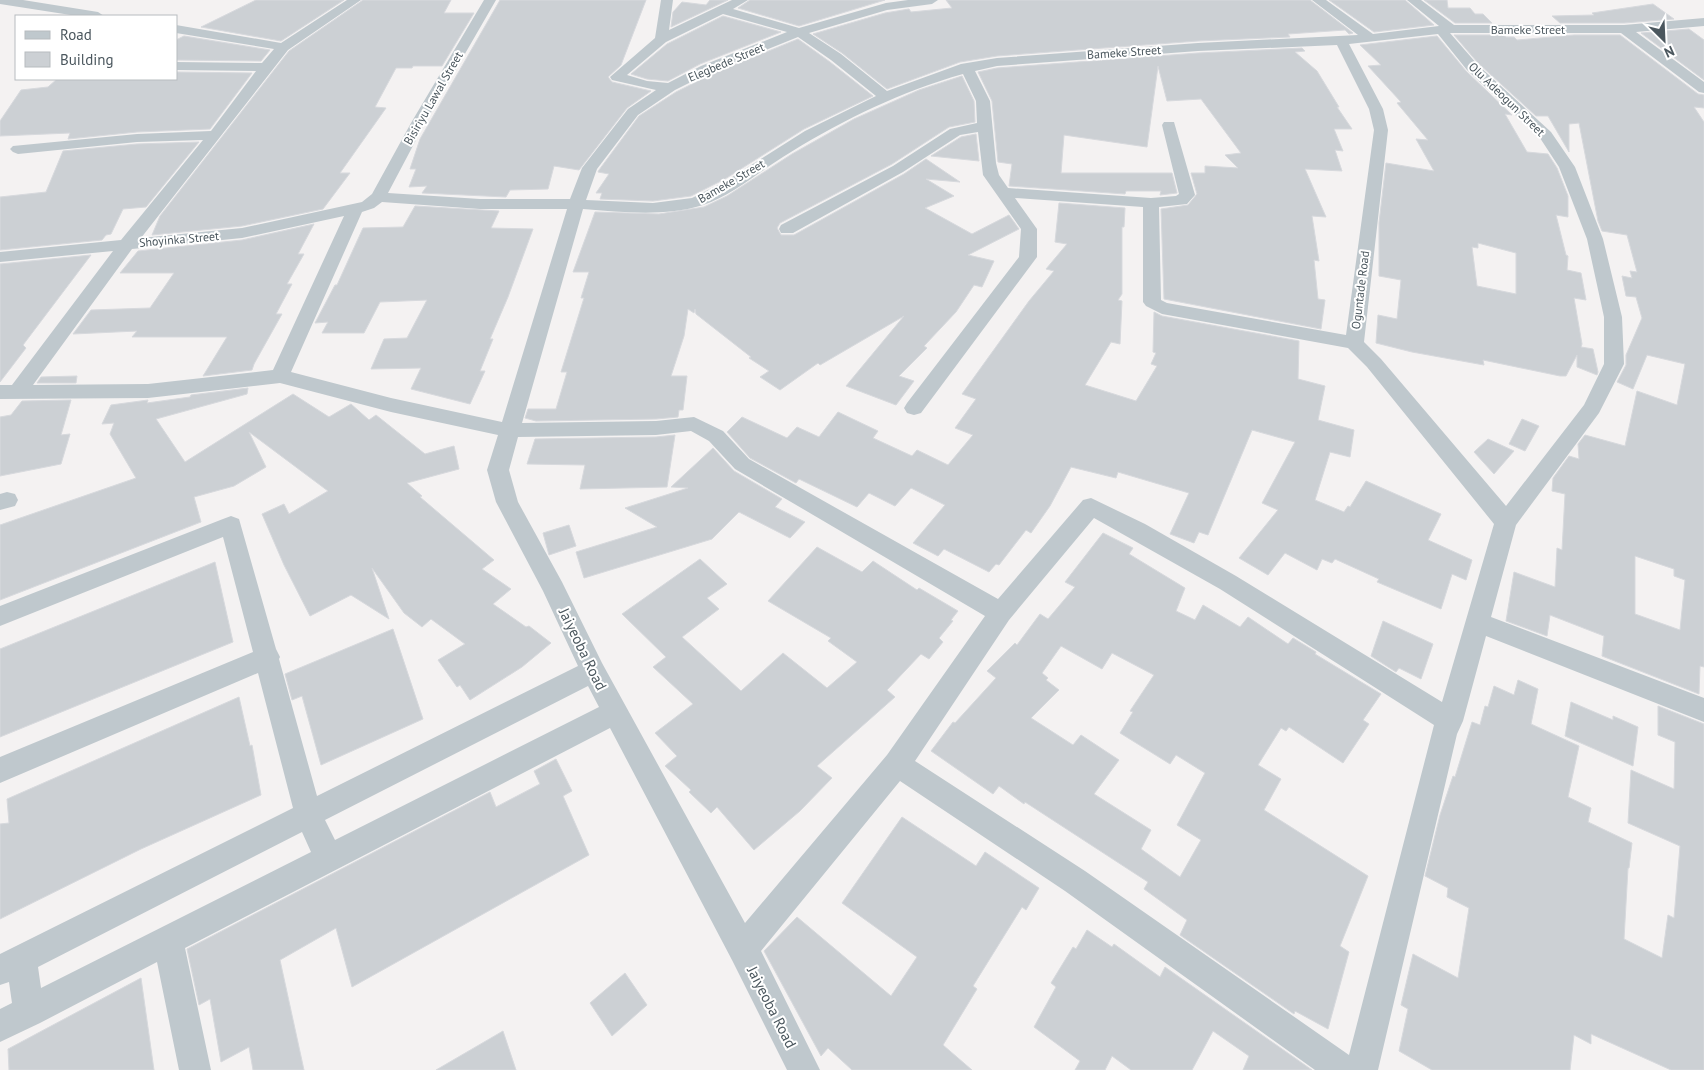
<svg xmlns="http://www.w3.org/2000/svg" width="1704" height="1070" font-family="'PT Sans',sans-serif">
	<rect width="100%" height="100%" fill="#f4f2f2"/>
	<g fill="#ccd0d4" stroke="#d7d9dd" fill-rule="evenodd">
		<path d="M256 0H344L281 41 201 27Z"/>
		<path d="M363 0H451L444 13H474L442 66H413L412 68H396L375 107 386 108 340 173H350L323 209 242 226 152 235 160 216 289 51Z"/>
		<path d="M500 0H646L621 65 608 77 612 82 651 91 627 108 579 170 554 166 548 189 510 190 506 197 422 193 427 186 409 187 416 169H410L420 139Z"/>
		<path d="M710 0H728L671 27 673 12 682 2 706 5Z"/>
		<path d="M750 0H885L799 26 738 8Z"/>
		<path d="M946 0H1310L1353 33 1349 34 1345 30 1288 34 1290 37 1198 41 997 56 960 62 887 89 842 53 813 34 885 13 909 9 911 12 952 8Z"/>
		<path d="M1329 0H1405L1434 25 1374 32Z"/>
		<path d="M1424 0H1447L1448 8H1470L1475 14H1483L1492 23H1455Z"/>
		<path d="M1653 4 1674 19 1624 23H1560L1552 16 1594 15 1592 13Z"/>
		<path d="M723 16 781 32 700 64 668 81 647 79 631 74 667 44Z"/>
		<path d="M1689 29 1704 40V80L1641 33Z"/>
		<path d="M1454 35H1503L1506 37H1514L1517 40 1574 35H1620L1698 94 1704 95V108L1694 107 1704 122V667L1700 666 1699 694 1602 656 1604 636 1550 615 1547 636 1506 621 1514 572 1555 587 1557 548 1562 550 1565 494 1552 491 1553 478 1569 456 1579 459 1578 444 1585 435 1625 446 1637 391 1677 405 1685 364 1647 355 1633 389 1617 382 1626 365V355L1642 318 1636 297 1626 296 1622 276 1632 278 1630 271 1637 272 1627 235 1602 231 1598 221 1579 123 1569 124V152L1548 116H1536L1478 63ZM1635 556 1674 569V576L1685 580 1680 630 1635 614Z"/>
		<path d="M184 36 270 50 261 61 176 60V40Z"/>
		<path d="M1437 36 1466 71 1512 115 1505 114 1527 152 1548 154 1557 168 1568 196V217L1556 215 1566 255 1568 256 1567 270 1581 273 1586 300 1574 298 1582 344 1581 347 1593 349 1598 372 1597 375 1577 367V355L1566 376H1560L1483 360 1484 365 1412 352 1376 343 1378 315 1397 319 1401 280 1379 276V223L1386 163 1434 171 1416 139 1428 140 1397 103 1401 102 1368 66 1381 65 1360 45ZM1478 243 1516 253V294L1477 286 1472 247 1478 248Z"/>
		<path d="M798 39 830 62 873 96 804 129 725 179 691 196 653 201 600 199 602 193H596L609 174 598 172 599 170 639 116 676 92 712 74Z"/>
		<path d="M1302 48 1305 51 1295 52 1317 71 1339 107H1337L1352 129H1334L1343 151 1335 150 1342 171 1305 169 1326 217 1312 216 1319 261 1314 260 1318 299 1325 300 1321 329 1164 299 1161 209 1188 205 1197 194 1191 173H1205V166L1238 168 1225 155 1241 153 1201 99 1167 101 1158 66 1147 147 1064 135 1061 173H1172L1177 193 1160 195 1161 191H1126L1125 194 1009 186 1012 164 998 162 992 101 978 72 997 68 1198 53Z"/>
		<path d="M176 72 252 73 210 129 137 132 68 139 70 133 0 136V121L21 90 48 87 57 79H176Z"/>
		<path d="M962 76 974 101 975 122 949 127 892 164 780 223 777 228 781 235H794L904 174 926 159 960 182 926 179 954 196 925 208 972 234 1009 215 1019 229 968 255 994 261 982 287 974 285 956 312 924 346 927 348 899 376 914 381 896 405 846 386 904 316 820 365 818 363 780 390 760 377 769 371 749 358 751 357 696 314 695 309 694 313 688 309 684 336 671 376H687L683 410H679L678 417 656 419 536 421 525 418 528 409H556L567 372H561L584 298H581L589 272H573L595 212 659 214 704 207 727 196 792 154 854 119 919 90Z"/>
		<path d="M976 134 979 161 931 156 961 137Z"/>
		<path d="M199 142 146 207 123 209 111 234 106 235 102 240 0 250V197L46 192 63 151 137 144Z"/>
		<path d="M1059 203 1125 208 1124 227H1122V294L1118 300 1122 301 1120 344 1111 342 1085 385 1136 401 1157 366 1151 364 1156 353 1153 352 1154 312 1162 316 1299 341 1298 379 1325 386 1318 420 1354 430 1350 457 1330 452 1315 500 1344 512 1348 506 1350 507 1366 481 1441 514 1428 540 1472 560 1466 580 1452 574 1441 609 1377 582 1379 579 1335 559 1332 563 1322 559 1317 570 1285 553 1268 575 1239 558 1278 510 1262 503 1295 442 1252 430 1208 535 1199 532 1194 543 1170 534 1189 493 1118 472 1116 478 1071 467 1050 506 1031 533 1026 530 999 565 996 564 989 572 944 549 938 556 913 543 945 505 911 488 895 506 869 493 857 507 799 479 796 483 750 458 727 432 742 417 787 438 797 427 819 437 838 412 878 431 873 438 912 456 917 450 948 465 973 435 955 428 976 399 962 394 1029 301 1054 271 1046 269 1067 244 1055 242Z"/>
		<path d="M415 206 499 211 491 228 533 229 508 297 490 339H493L480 371H485L470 404 411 389 421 368 371 369 384 339 407 338 427 300 380 302 364 333H322L328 322 315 323 335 285H337L363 228 403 227Z"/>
		<path d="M314 224 298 254H304L287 284H292L276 314H282L254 364 252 370 203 376 227 337H132L137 331 73 334 91 310 150 308 174 273H120L138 251 242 240Z"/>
		<path d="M91 255 23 345 26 348 0 382V264Z"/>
		<path d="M77 376 76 383H37L41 377Z"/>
		<path d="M248 388 247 394 156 419 185 462 293 394 329 417 351 404 369 420 376 415 425 454 454 446 459 469 407 483 422 496 420 497 494 560 482 569 511 589 493 604 526 627 529 626 551 643 522 667 470 700 460 685 457 687 438 660 465 644 431 619 422 627 404 613 372 568 389 619 351 595 310 616 284 565 262 514 284 504 289 514 328 491 249 432 266 467 234 486 194 497 201 522 0 600V525L136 478 110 434 114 423 102 424 111 405 148 400 147 403 190 397 191 395Z"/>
		<path d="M71 400 61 435 70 434 61 464 0 476V417L11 415 22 401Z"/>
		<path d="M1522 419 1539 426 1525 451 1509 444Z"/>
		<path d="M675 435 667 487 580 489 585 465 527 464 535 439 656 437Z"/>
		<path d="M1488 439 1514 451 1494 474 1474 452Z"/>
		<path d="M713 448 734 471 782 499 775 507 805 522 790 538 739 512 712 539 584 578 576 552 657 527 625 508 688 488 671 487Z"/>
		<path d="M569 525 576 546 549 555 543 533Z"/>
		<path d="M1103 533 1133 548 1129 554 1185 588 1176 611 1195 620 1203 605 1240 627 1248 617 1288 644 1293 638 1316 652 1315 654 1381 694 1363 720 1369 724 1343 763 1289 727 1286 731 1281 728 1258 765 1281 779 1264 810 1368 876 1340 946 1349 952 1328 1029 1295 1011 1294 1014 1180 935 1187 920 1144 889 1148 882 1025 802 1024 804 999 786 993 794 931 751 953 722 955 723 996 678 987 671 1015 643 1017 645 1040 614 1048 619 1075 587 1065 582ZM1061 646 1102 669 1112 653 1154 675 1130 711 1133 712 1120 733 1170 764 1176 755 1205 773 1177 825 1201 840 1180 877 1141 849 1151 830 1094 794 1119 760 1081 735 1073 745 1031 718 1059 690 1046 680 1048 678 1042 673Z"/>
		<path d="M817 547 862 572 873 561 917 590 919 588 958 611 951 620 953 621 939 638 943 642 929 659 921 654 887 690 895 697 817 766 832 778 800 811 754 850 717 807 711 813 689 792 691 790 665 766 677 756 655 733 693 704 653 667 666 657 622 614 700 559 727 584 707 598 719 609 682 637 741 691 783 653 827 688 857 662 828 641 831 638 768 601Z"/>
		<path d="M215 562 233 642 0 737V649Z"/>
		<path d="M1383 621 1433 644 1421 679 1399 668 1396 672 1371 656Z"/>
		<path d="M393 629 423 719 321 765 302 696 292 700 285 674Z"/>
		<path d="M1518 680 1538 689 1531 724 1579 746 1568 797 1591 808 1588 822 1632 843 1629 868H1628L1624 939 1662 958 1668 915 1674 918 1680 846 1628 823 1631 770 1674 789 1675 742 1658 735V706L1704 724V1070H1671L1591 1034V1044L1574 1035 1570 1070H1432L1399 1051 1408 1009 1401 1005 1413 954 1458 978 1469 908 1447 897 1448 888 1425 876 1440 815 1453 776 1455 777 1472 722 1480 725 1485 706 1488 707 1494 686 1514 695Z"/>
		<path d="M239 697 250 746 252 745 261 795 141 849 0 919V824L9 823 7 799Z"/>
		<path d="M1571 702 1613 720V716L1638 727 1633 766 1565 736Z"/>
		<path d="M556 759 572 791 563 796 589 855 352 987 336 928 280 960 304 1070H253L249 1047 221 1062 210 999 199 1005 187 949 490 792 496 807 540 784 534 771Z"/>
		<path d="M902 817 976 866 985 852 1039 888 1026 910 1022 907 973 986 977 989 943 1045 972 1070H852L828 1048 821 1056 764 951 797 917 891 996 917 957 842 903Z"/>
		<path d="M1087 930 1112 947 1114 944 1160 977 1165 967 1312 1070H1243L1249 1056 1213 1031 1192 1070H1131L1112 1056 1105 1070H1075L1080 1061 1034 1027 1056 987 1051 983 1073 947 1076 949Z"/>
		<path d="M625 973 647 1005 612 1036 590 1003Z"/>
		<path d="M141 978 154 1070H9L8 1049Z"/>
		<path d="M503 1031 516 1070H436Z"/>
	</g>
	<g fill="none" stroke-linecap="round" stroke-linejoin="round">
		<g fill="#bfc8cd" fill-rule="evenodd">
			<path d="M0 0H23L98 12 104 16H77L0 4Z"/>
			<path d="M347 0H361L288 50 141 238 242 228 362 202 372 194 411 123 484 0H496L425 123 388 193 480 199H570L582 168 628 109 656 90 612 80 610 77 655 38 661 0H673L669 30 732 0H748L733 9 799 28 886 3 908 0H938L932 4 887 10 809 33 841 54 887 91 961 64 997 58 1198 43 1358 35 1312 0H1326L1373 34 1439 26 1407 0H1421L1454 25H1624L1704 18V26L1636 32 1704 82V93L1699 92 1621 33H1450L1477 64 1551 132 1575 167 1603 239 1622 317 1624 364 1599 413 1516 525 1491 617 1704 698V722L1486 636 1463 721 1457 734 1378 1070H1315L1065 891 900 781 761 951 820 1070H787L732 960 610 728 185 948 211 1070H179L157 962 40 1023 0 1042V1009L12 1003 9 982 0 985V954L293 808 258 673 0 783V757L253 652 223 537 0 626V606L223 519 231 516 239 519 276 649 280 657 279 659 317 796 578 666 543 591 496 502 487 470 498 435 391 412 280 383 148 398 0 399V385H12L113 251 0 262V252L121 240 203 140 137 142 18 154 13 152 10 149 13 146 137 134 211 131 256 71 176 70V62L262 63 274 49 176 33V25L281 43ZM723 14 787 32 701 66 668 83 647 81 627 75 666 42ZM1438 34 1467 70 1540 138 1559 167 1587 239 1604 317V364L1584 405 1506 506 1381 359 1364 342 1388 130 1383 109 1349 44ZM798 37 831 60 876 96 805 131 726 181 692 198 653 203 586 200 597 169 638 115 675 90 711 72ZM1337 45 1369 109 1374 130 1346 335 1167 303 1161 300 1159 207 1187 204 1195 195 1174 122H1164L1162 125 1179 194 1176 196 1151 198 1008 188 999 175 996 163 990 101 975 71 997 66 1198 51ZM963 74 976 101 977 123 950 129 893 166 781 225 779 229 781 233H793L903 172 960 135 978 132 983 175 1021 229 1019 257 907 403 904 408 907 413 914 415 921 413 1037 257V229L1015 198 1143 207V302L1146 306 1162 314 1348 348 1367 367 1494 524 1442 702 1236 576 1145 524 1091 498 1083 500 998 599 749 459 723 431 694 417 656 421 522 423 583 209C623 212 664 217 703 205 735 194 762 169 791 152 845 119 902 91 963 74ZM382 202 480 209H567L502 422 391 398 291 372 362 212 374 208ZM344 216 273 370 148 384 33 385 132 249 242 238ZM691 431 709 441 735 469 985 616 887 755 745 923 602 663 562 582 518 502 509 470 518 437 656 435ZM1094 518 1220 589 1434 725 1349 1055 1085 871 915 761 1009 620ZM588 686 599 707 335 840 325 820ZM302 832 311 852 41 988 38 967Z"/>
			<path d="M7 492 15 494 18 500 15 506 0 510V494Z"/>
		</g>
	</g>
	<g text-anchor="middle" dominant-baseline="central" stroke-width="4" stroke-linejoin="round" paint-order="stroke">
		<g font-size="12" fill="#4b575e" stroke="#fff">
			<text x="1528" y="29">Bameke Street</text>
			<text transform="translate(1124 52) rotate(-4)">Bameke Street</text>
			<text transform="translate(726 62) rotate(-23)">Elegbede Street</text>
			<text transform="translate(433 98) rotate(-60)">Bisiriyu Lawal Street</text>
			<text transform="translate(1507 99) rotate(44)">Olu Adeogun Street</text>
			<text transform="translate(731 181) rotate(-30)">Bameke Street</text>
			<text transform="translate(179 239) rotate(-5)">Shoyinka Street</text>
			<text transform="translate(1360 290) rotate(-83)">Oguntade Road</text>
		</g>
		<g font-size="15" fill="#4b575e" stroke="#fff">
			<text transform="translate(583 649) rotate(64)">Jaiyeoba Road</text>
			<text transform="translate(772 1007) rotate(63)">Jaiyeoba Road</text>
		</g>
	</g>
	<rect x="15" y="15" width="162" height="65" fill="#ffffff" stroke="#b7bcbf"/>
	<rect x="25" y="31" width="25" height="8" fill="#bfc8cd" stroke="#b7bcbf"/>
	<text x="60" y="40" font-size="15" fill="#4b575e">Road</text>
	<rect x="25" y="52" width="25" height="15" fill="#ccd0d4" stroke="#b7bcbf"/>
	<text x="60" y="65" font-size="15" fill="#4b575e">Building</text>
	<g transform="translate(1664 40) rotate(156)" stroke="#ffffff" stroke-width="4" paint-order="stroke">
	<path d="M0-4L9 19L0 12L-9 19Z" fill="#4b575e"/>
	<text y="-8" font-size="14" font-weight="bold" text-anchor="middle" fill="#4b575e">N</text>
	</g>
</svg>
